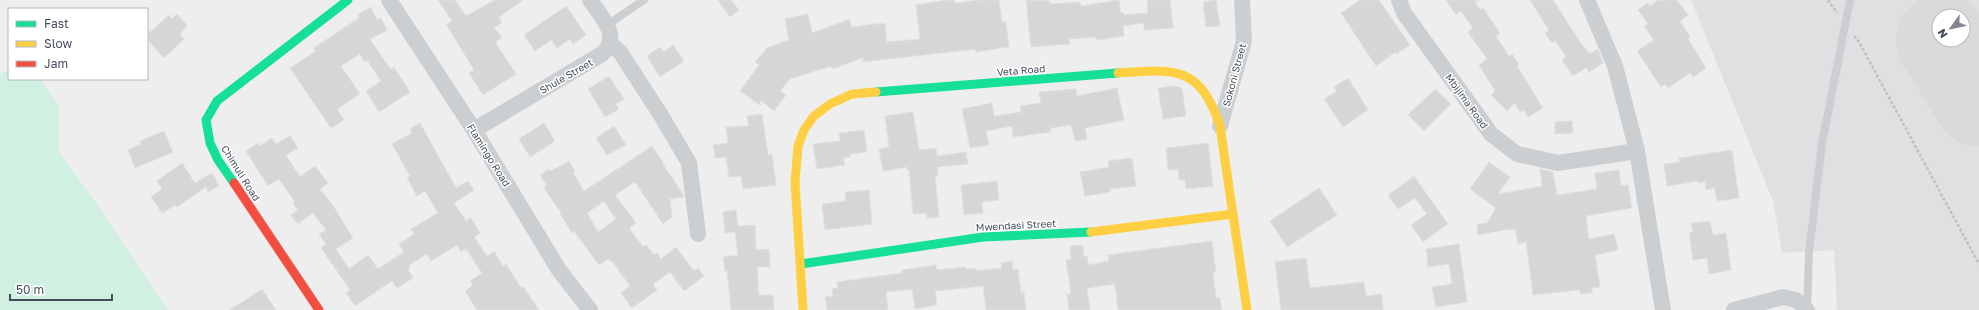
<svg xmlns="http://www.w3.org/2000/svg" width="1979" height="310" font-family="'Golos Text',sans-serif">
	<rect width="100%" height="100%" fill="#efeeee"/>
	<path fill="#e0e0e3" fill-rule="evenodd" d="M1691 0H1979V310H1837L1834 250 1782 253 1773 201ZM1939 16H1963V40H1939Z"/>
	<path fill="#d0f0e1" d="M9 70V79H41L59 107V152L101 210 168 310H0V74Z"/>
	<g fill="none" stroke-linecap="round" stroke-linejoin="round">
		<path stroke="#dadadc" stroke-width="92" d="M1942 40 1979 100"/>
	</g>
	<g fill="#d6d6d8" stroke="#e0e0e1" fill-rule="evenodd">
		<path d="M438 0H455L466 16 495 0H523L499 17 502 23 494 27 502 38 495 42 516 74 483 95 469 73 474 70 446 24 452 21Z"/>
		<path d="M718 0H731L739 10 730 17Z"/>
		<path d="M947 0H954L955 3 979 0H999L1002 22H1006L1009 47 976 52 975 49 863 62V58L832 69 831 66 790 79 780 91 786 95 774 111 760 100 761 106 740 91 759 65 755 62 767 48 789 40 785 19 808 14 812 33 850 19 851 27 885 23 887 42 920 39 916 5Z"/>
		<path d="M1026 0 1050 1V4L1080 2 1081 6 1119 0 1121 13H1124V15L1148 13 1147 0H1170L1173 28 1144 30V23L1123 26 1124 36 1097 40 1096 37 1069 39 1070 44 1031 47Z"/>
		<path d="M1216 0 1220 26 1206 27 1203 2Z"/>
		<path d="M1360 0H1379L1410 45 1396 54 1395 52 1376 66 1341 13Z"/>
		<path d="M1446 0H1478L1475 2 1480 10 1483 8 1500 33 1496 36 1509 56 1512 54 1519 64 1517 66 1543 108 1528 117 1524 110 1520 112 1515 103 1507 111 1491 95 1495 91 1479 65 1487 59 1468 32 1473 28 1461 11 1456 15Z"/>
		<path d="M1530 0H1553L1582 45 1590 54 1598 49 1603 63 1589 72 1586 68 1573 76 1562 60 1566 56 1555 41 1552 43 1545 33 1549 30Z"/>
		<path d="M1658 0H1677L1688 15 1680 21 1690 37 1688 39 1706 68 1693 77 1690 73 1668 88 1665 84 1661 87 1637 51 1654 40 1644 26 1648 24 1638 10 1648 3 1650 6Z"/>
		<path d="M566 6 586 35 573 44 570 39 557 48 551 40 535 51 524 35Z"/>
		<path d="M371 7 377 20 381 18 387 30 370 39 386 63 391 69 394 67 410 92 379 112 366 91 381 81 367 60 364 62 360 54 341 66 360 94 337 109 344 120 331 128 290 68 316 51 314 48 359 18 358 14Z"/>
		<path d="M177 14 187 25 180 35 184 39 164 58 147 39V35L169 15 172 19Z"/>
		<path d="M673 45 684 61 660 77 647 56 660 47 664 52Z"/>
		<path d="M609 76 624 99 616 104 619 109 605 117 588 89Z"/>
		<path d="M1348 78 1368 110 1343 127 1324 99 1337 91 1334 87Z"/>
		<path d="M1174 86 1182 88 1186 116 1163 119 1158 88Z"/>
		<path d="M1117 88 1124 120 1085 128 1087 139 1075 141 1071 125 1051 128V132L1013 137 1012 126 986 131 989 145 970 148 962 109 992 103 994 116 1021 112 1020 106 1041 103 1039 92 1076 89 1077 96Z"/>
		<path d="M1435 89 1451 104 1424 131 1408 115Z"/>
		<path d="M913 112 919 150 936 148 937 156 966 152 968 164 937 167 938 176H935L939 217 927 218V213L913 214 909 170H907V167L883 171 879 149 889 147 885 116Z"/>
		<path d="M762 114 768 155 772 154 776 185 743 189 741 176 729 177 726 157 715 158 713 145 728 143 726 127 749 126 747 116Z"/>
		<path d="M1572 121 1573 133 1555 134V122Z"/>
		<path d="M420 123 456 188 468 181 474 190 454 203 466 221 471 218 480 233 474 237 487 256 494 251 503 266 506 264 521 288 523 286 539 310H477L465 291 473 285 470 281 482 273 466 249 461 252 457 245 431 261 427 254 409 265 410 267 408 269 413 278 397 288 392 281 355 306 346 293 350 290 321 248 326 244 319 234 326 230 313 213 298 224 291 215 298 210 293 204 295 202 279 179 268 186 246 151 258 143 260 146 272 138 276 144 290 136 298 148 286 155 300 177 315 166 328 183 320 189 334 207 353 238 336 249 349 269 368 255 378 269 404 252 399 244 414 234 411 229 438 213 425 191 417 196 407 178 410 176 392 144 412 133 410 129Z"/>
		<path d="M544 123 555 141 530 157 519 139Z"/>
		<path d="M614 126 626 145 607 155 596 138Z"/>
		<path d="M864 130 867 152 850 154V157L843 158 845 165 817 169 813 144 840 141 839 133Z"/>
		<path d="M164 131 173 152 135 168 128 150 141 144 140 141Z"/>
		<path d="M1208 143 1213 186 1186 189 1185 180H1179L1178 169 1168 170 1166 148Z"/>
		<path d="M652 146 663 162 662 163 683 194 684 197 670 199 672 217 663 224 635 182 615 195 636 223 629 228 643 247 646 245 654 255 657 253 661 259 676 247 694 271 698 268 704 276 684 291 670 272 653 284 657 290 632 308 621 293 630 286 612 261 611 262 608 259 599 265 574 231 572 233 560 214 561 213 544 188 547 186 540 175 549 169 551 171 569 161 575 172 573 173 584 191ZM604 201 616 219 598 232 587 213Z"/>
		<path d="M1732 150 1739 198 1717 201 1715 188 1706 190 1705 182 1698 183V181L1667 186 1664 164 1680 162 1679 158Z"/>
		<path d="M1132 158 1136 186 1110 189V192L1085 196 1080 172 1109 167 1108 161Z"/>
		<path d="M1489 162 1510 177 1498 194 1542 186 1540 169 1553 172 1557 195 1597 189 1595 173 1619 170 1621 186 1628 185 1632 208 1586 216 1589 239 1614 234 1618 250 1595 255 1600 287 1592 288V293L1580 294V290L1533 295 1526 242 1518 244 1515 229 1510 230V229L1478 235 1477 224 1487 223 1496 208 1470 189Z"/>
		<path d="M182 163 195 183 212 173 219 186 208 192 206 187 177 207 175 205 162 213 151 197 162 189 157 181Z"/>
		<path d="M1414 176 1448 224 1423 242 1411 225 1427 214 1415 198 1398 209 1388 195Z"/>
		<path d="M997 181 999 200 982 202 983 213 964 215 961 185Z"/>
		<path d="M1319 188 1337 215 1287 247 1270 221Z"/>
		<path d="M869 190 872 224 825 230 822 204 846 201 845 192Z"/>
		<path d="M736 210 738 226 755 225 756 250 769 249 770 267H757L759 295H773L774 310H731L727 271H725L723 257 738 255 735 232 725 233 723 212Z"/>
		<path d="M1710 221 1713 235 1726 233 1731 270 1709 274 1707 258 1693 260 1689 233 1693 232 1691 223Z"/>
		<path d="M1212 241 1216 272H1213L1216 298H1220L1222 310H1118L1115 284 1087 288 1090 310H1069L1067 294H1071L1066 260 1071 259 1070 246 1083 245 1084 257 1087 256 1088 265 1109 261 1108 255Z"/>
		<path d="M1459 244 1467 302 1436 307 1432 287 1452 284 1449 264 1428 267 1426 249Z"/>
		<path d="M1306 258 1310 288 1364 282 1366 296 1382 294 1383 310H1281L1275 262Z"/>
		<path d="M1012 261 1013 270 1018 269 1021 293 1024 292 1026 310H986L983 286 935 291 937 305 915 309 912 289 886 292 888 310H827L825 297 833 296 832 289 838 288 837 282 902 273V270L936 265 937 270 966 267V269L976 268V271L1002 268 1001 263Z"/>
		<path d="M262 289 276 310H229L244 301Z"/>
	</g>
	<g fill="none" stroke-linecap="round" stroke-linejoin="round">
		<g stroke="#b7c4c2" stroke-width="2.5" stroke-dasharray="3 2" stroke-linecap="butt">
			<path d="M1828 0 1837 13"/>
			<path d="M1854 36 1859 42 1979 264"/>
		</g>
		<g stroke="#cccfd2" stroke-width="8">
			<path d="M607 25 644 0"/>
			<path d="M1807 309 1809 252 1822 144 1850 0"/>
		</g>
		<g stroke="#cccfd2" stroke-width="16">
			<path d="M389 0 474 130 559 270 590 310"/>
			<path d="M1399 0 1404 13 1491 134 1517 154 1558 163 1637 151"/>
			<path d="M1587 0 1615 66 1637 151 1663 310"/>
			<path d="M611 44 620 52 662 117 689 163 698 234"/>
			<path d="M1220 126 1244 41 1242 0"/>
			<path d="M474 130 602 54C622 36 601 17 590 0"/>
			<path d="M1734 310 1783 297 1796 300 1807 310"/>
		</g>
		<g stroke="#16e098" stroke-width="9">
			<path d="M876 92 1118 73"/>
			<path d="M234 183 218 160 210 143 206 120 217 101 348 0"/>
			<path d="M801 264 983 237 1091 232"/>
		</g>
		<g stroke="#ffcf43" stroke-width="9">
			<path d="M1118 73C1174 69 1200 65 1220 126L1247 310"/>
			<path d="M1091 232 1233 214"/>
			<path d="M803 310 795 182 798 146 804 130 814 116 830 104 852 94 876 92"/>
		</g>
		<path stroke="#f24e42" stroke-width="9" d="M234 183 319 310"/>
	</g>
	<g text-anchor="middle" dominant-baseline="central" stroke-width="3" stroke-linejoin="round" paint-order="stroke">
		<g font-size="10" fill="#444d5c" stroke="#fff">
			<text transform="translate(1021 70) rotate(-5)">Veta Road</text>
			<text transform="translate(1234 75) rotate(-75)">Sokoni Street</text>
			<text transform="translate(566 76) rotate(-30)">Shule Street</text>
			<text transform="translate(1467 101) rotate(54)">Mbijima Road</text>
			<text transform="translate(489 155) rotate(58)">Flamingo Road</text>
			<text transform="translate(241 173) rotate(58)">Chimuli Road</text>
			<text transform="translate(1016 225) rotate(-3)">Mwendasi Street</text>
		</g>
	</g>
	<rect x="8" y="8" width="140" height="72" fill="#ffffff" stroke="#b4b8be"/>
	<rect x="16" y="21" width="20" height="6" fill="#16e098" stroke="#b4b8be"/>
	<text x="44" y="28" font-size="12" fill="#444d5c">Fast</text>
	<rect x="16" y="41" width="20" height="6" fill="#ffcf43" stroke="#b4b8be"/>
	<text x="44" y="48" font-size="12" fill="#444d5c">Slow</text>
	<rect x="16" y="61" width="20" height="6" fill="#f24e42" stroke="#b4b8be"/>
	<text x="44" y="68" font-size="12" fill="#444d5c">Jam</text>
	<g transform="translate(1951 28) rotate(237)"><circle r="19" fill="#ffffff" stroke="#b4b8be"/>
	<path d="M0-3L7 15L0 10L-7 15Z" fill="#80858f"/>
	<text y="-6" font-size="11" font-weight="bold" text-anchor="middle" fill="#444d5c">N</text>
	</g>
	<path d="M10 294v6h102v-6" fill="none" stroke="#444d5c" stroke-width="2"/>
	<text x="16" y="294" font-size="12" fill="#444d5c" stroke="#ffffff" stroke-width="3" paint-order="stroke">50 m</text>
</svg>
